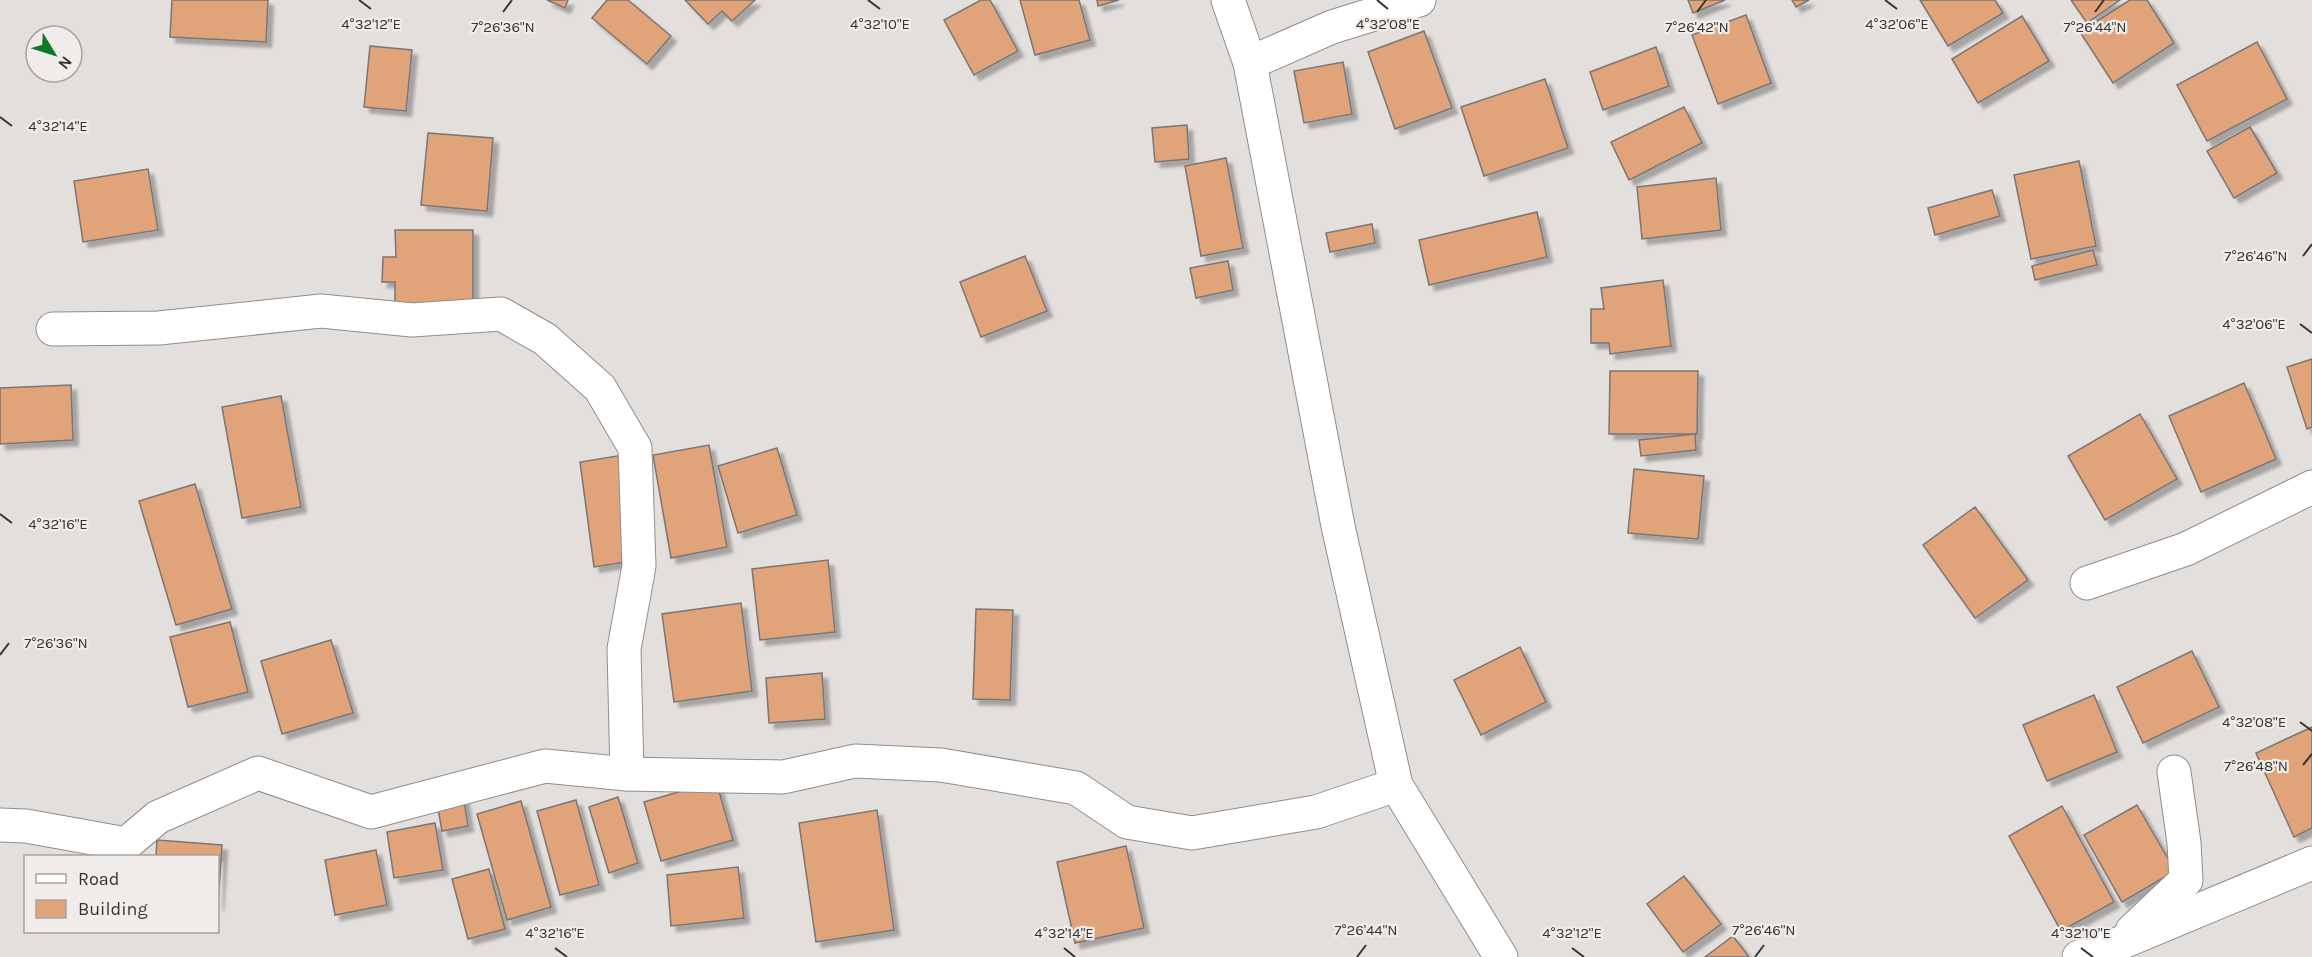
<svg xmlns="http://www.w3.org/2000/svg" width="2312" height="957" font-family="Karla,sans-serif">
	<defs>
		<filter id="shadow"><feDropShadow dx="5.5" dy="5.5" stdDeviation="1.5" flood-color="#0004"/></filter>
	</defs>
	<rect width="100%" height="100%" fill="#e3dfdd"/>
	<g fill="#e1a379" stroke="#7a7674" stroke-width="1.5" filter="url(#shadow)">
		<path d="M172 0H268L266 42 170 37Z"/>
		<path d="M547 0H568L565 8Z"/>
		<path d="M607 0H628L671 36 647 64 592 18Z"/>
		<path d="M685 0H755L732 21 722 11 708 24Z"/>
		<path d="M981 0H990L1018 51 974 75 944 20Z"/>
		<path d="M1020 0H1079L1090 40 1035 55Z"/>
		<path d="M1097 0H1119L1098 6Z"/>
		<path d="M1688 0H1725L1693 13Z"/>
		<path d="M1792 0H1809L1796 7Z"/>
		<path d="M1920 0H1995L2003 13 1948 46Z"/>
		<path d="M2071 0H2120L2087 23Z"/>
		<path d="M2130 0H2147L2174 43 2113 83 2080 32Z"/>
		<path d="M1746 15 1771 83 1718 104 1692 35Z"/>
		<path d="M2022 16 2049 61 1978 103 1952 59Z"/>
		<path d="M1424 31 1452 108 1395 129 1368 52Z"/>
		<path d="M2257 42 2287 99 2207 141 2177 85Z"/>
		<path d="M370 46 412 50 406 111 364 107Z"/>
		<path d="M1656 47 1669 86 1603 110 1590 72Z"/>
		<path d="M1343 62 1352 114 1304 123 1294 71Z"/>
		<path d="M1545 79 1568 148 1484 176 1461 107Z"/>
		<path d="M1684 107 1702 143 1629 180 1611 142Z"/>
		<path d="M1187 125 1189 159 1155 162 1152 128Z"/>
		<path d="M2250 127 2277 173 2234 198 2207 151Z"/>
		<path d="M428 133 493 138 487 211 421 205Z"/>
		<path d="M1226 158 1243 248 1201 256 1185 166Z"/>
		<path d="M2079 161 2096 246 2031 259 2014 175Z"/>
		<path d="M148 169 158 230 83 242 74 181Z"/>
		<path d="M1716 178 1721 230 1642 239 1637 187Z"/>
		<path d="M1992 190 2000 216 1935 235 1928 208Z"/>
		<path d="M1537 212 1547 257 1429 285 1419 240Z"/>
		<path d="M1372 224 1375 243 1330 252 1326 233Z"/>
		<path d="M395 230H473V305H395V282H382L383 257H396Z"/>
		<path d="M2093 250 2097 265 2035 280 2032 266Z"/>
		<path d="M1025 256 1047 311 981 337 960 282Z"/>
		<path d="M1228 261 1233 290 1196 298 1190 268Z"/>
		<path d="M1663 280 1671 346 1610 354 1609 343H1591V309H1604L1601 288Z"/>
		<path d="M2312 359V427L2307 429 2287 367Z"/>
		<path d="M1610 371H1698L1697 434H1609Z"/>
		<path d="M2244 383 2276 459 2201 492 2169 416Z"/>
		<path d="M71 385 73 440 0 444V388Z"/>
		<path d="M281 396 301 507 242 518 222 407Z"/>
		<path d="M2140 414 2177 479 2105 520 2068 456Z"/>
		<path d="M1695 434 1696 450 1641 456 1639 440Z"/>
		<path d="M709 445 727 547 671 558 653 455Z"/>
		<path d="M777 448 797 515 738 533 718 466Z"/>
		<path d="M623 455 638 560 594 567 580 462Z"/>
		<path d="M1634 469 1704 476 1698 539 1628 533Z"/>
		<path d="M195 484 232 609 176 625 139 501Z"/>
		<path d="M1975 507 2028 580 1975 618 1923 545Z"/>
		<path d="M828 560 835 632 760 640 752 569Z"/>
		<path d="M741 603 752 691 674 702 662 614Z"/>
		<path d="M976 609 1013 610 1010 700 973 699Z"/>
		<path d="M230 622 248 692 188 707 170 637Z"/>
		<path d="M331 640 353 713 282 734 261 661Z"/>
		<path d="M1520 647 1546 702 1481 735 1454 680Z"/>
		<path d="M2192 651 2219 707 2143 743 2117 687Z"/>
		<path d="M822 673 825 719 769 723 766 678Z"/>
		<path d="M2094 695 2117 752 2047 781 2023 725Z"/>
		<path d="M2312 727V828L2294 837 2256 753Z"/>
		<path d="M716 781 733 840 661 861 644 802Z"/>
		<path d="M463 794 468 826 442 831 436 798Z"/>
		<path d="M618 797 638 863 609 873 589 807Z"/>
		<path d="M576 800 599 885 560 895 537 811Z"/>
		<path d="M521 801 551 907 507 920 477 814Z"/>
		<path d="M2137 805 2175 871 2122 902 2084 835Z"/>
		<path d="M2062 806 2114 902 2061 931 2009 836Z"/>
		<path d="M877 810 894 930 816 942 799 823Z"/>
		<path d="M435 823 443 870 394 878 387 832Z"/>
		<path d="M157 840 222 845 218 906V856H156Z"/>
		<path d="M1126 846 1144 928 1075 943 1057 862Z"/>
		<path d="M376 850 387 905 335 915 325 860Z"/>
		<path d="M738 867 744 918 671 926 667 875Z"/>
		<path d="M489 869 505 929 468 939 452 879Z"/>
		<path d="M1684 876 1721 924 1683 952 1647 904Z"/>
		<path d="M1733 936 1749 957H1705Z"/>
	</g>
	<g fill="none" stroke-linecap="round" stroke-linejoin="round">
		<defs>
			<g id="street">
				<path d="M1228 0 1250 63 1338 526 1396 785 1501 957"/>
				<path d="M1250 63 1332 27 1419 0"/>
				<path d="M53 329 159 328 321 311 412 320 501 314 545 339 600 388 635 448 639 566 624 649 627 774"/>
				<path d="M2087 583 2186 549 2312 487"/>
				<path d="M0 825 26 826 126 844 158 817 258 773 371 812 545 766 627 774 783 777 855 761 941 765 1076 788 1127 822 1192 833 1316 812 1396 785"/>
				<path d="M2132 931 2186 880 2184 843 2174 772"/>
				<path d="M2079 957 2118 944 2312 863"/>
			</g>
		</defs>
		<use href="#street" stroke="#918d8b" stroke-width="35"/>
		<use href="#street" stroke="#fff" stroke-width="33"/>
	</g>
	<path fill="none" stroke="#353433" stroke-width="2" d="M359 0 371 9M868 0 880 9M1377 0 1388 9M1885 0 1897 9M503 12 512 0M1697 12 1706 0M2095 12 2104 0M0 117 12 126M2303 256 2312 244M2300 324 2312 333M0 514 12 523M0 655 9 643M2300 722 2312 731M2303 765 2312 754M555 948 567 957M1064 948 1075 957M1572 948 1584 957M2081 948 2093 957M1357 957 1366 945M1755 957 1764 945"/>
	<g font-size="15" text-anchor="middle" fill="#353433" stroke="#f0ecea" stroke-width="4.5" stroke-linejoin="round" paint-order="stroke">
		<text x="371" y="29">4°32'12"E</text>
		<text x="880" y="29">4°32'10"E</text>
		<text x="1388" y="29">4°32'08"E</text>
		<text x="1897" y="29">4°32'06"E</text>
		<text x="503" y="32">7°26'36"N</text>
		<text x="2095" y="32">7°26'44"N</text>
		<text x="1697" y="32">7°26'42"N</text>
		<text x="58" y="131">4°32'14"E</text>
		<text x="2256" y="261">7°26'46"N</text>
		<text x="2254" y="329">4°32'06"E</text>
		<text x="58" y="529">4°32'16"E</text>
		<text x="56" y="648">7°26'36"N</text>
		<text x="2254" y="727">4°32'08"E</text>
		<text x="2256" y="771">7°26'48"N</text>
		<text x="1366" y="935">7°26'44"N</text>
		<text x="1764" y="935">7°26'46"N</text>
		<text x="555" y="938">4°32'16"E</text>
		<text x="1064" y="938">4°32'14"E</text>
		<text x="1572" y="938">4°32'12"E</text>
		<text x="2081" y="938">4°32'10"E</text>
	</g>
	<rect x="24" y="855" width="195" height="78" fill="#f0ecea" stroke="#a5a2a1" stroke-width="1.5"/>
	<rect x="36" y="874" width="30" height="9" fill="#ffffff" stroke="#a5a2a1" stroke-width="1.5"/>
	<text x="78" y="885" font-size="18" fill="#353433">Road</text>
	<rect x="36" y="900" width="30" height="18" fill="#e1a379" stroke="#a5a2a1" stroke-width="1.5"/>
	<text x="78" y="915" font-size="18" fill="#353433">Building</text>
	<g transform="translate(54 54) rotate(128)"><circle r="28" fill="#f0ecea" stroke="#a5a2a1" stroke-width="1.5"/>
	<path d="M0-4.5L10 22L0 15L-10 22Z" fill="#10782a"/>
	<text y="-9" font-size="16" font-weight="bold" text-anchor="middle" fill="#353433">N</text>
	</g>
</svg>
